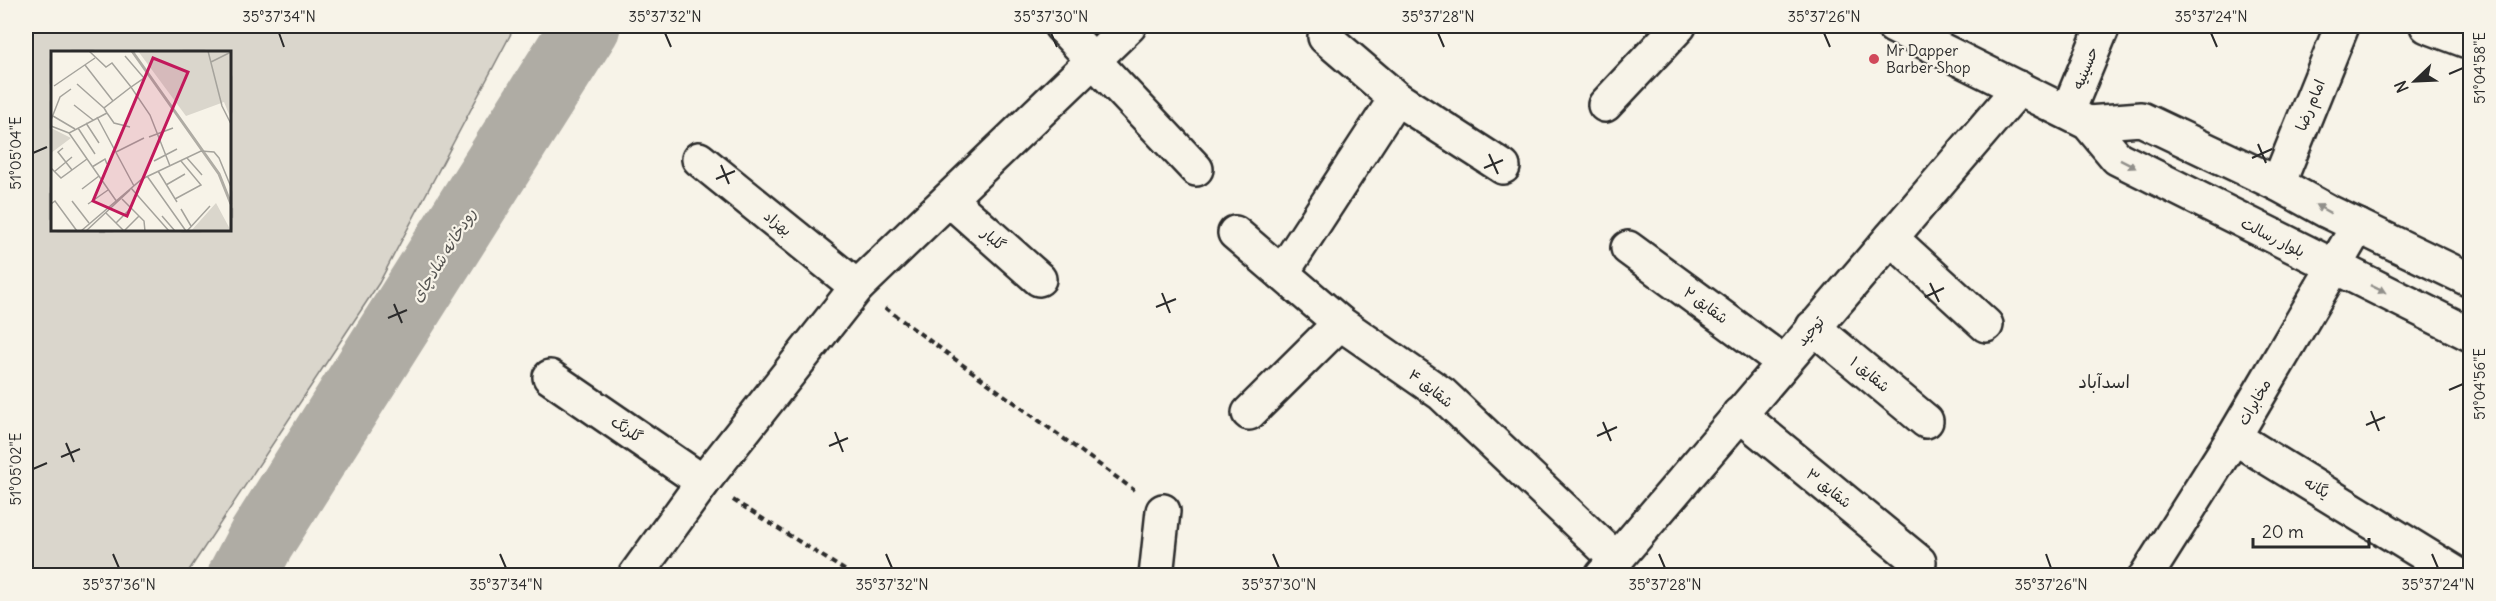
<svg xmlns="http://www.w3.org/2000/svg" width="2496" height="601" font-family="Delius,'Playpen Sans Arabic',sans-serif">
	<rect width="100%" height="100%" fill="#f7f3e8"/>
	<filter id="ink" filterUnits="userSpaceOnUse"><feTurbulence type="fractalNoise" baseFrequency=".0167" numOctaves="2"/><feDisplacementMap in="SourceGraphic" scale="12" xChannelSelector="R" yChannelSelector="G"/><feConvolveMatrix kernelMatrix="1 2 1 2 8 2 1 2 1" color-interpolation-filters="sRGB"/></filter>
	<g filter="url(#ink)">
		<path fill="#dad6cc" stroke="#82807c" stroke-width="1.5" fill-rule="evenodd" d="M26 26H515L379 283 186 575H26ZM52 52H230V230H52Z"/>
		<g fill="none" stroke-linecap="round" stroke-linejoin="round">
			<path stroke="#afaca4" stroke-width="69" d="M242 576 261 540 586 26"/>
			<defs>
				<g id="minor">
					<path d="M1061 26 1196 169"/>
					<path d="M1893 26 2088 123 2117 158 2470 334"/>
					<path d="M2427 26 2470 42"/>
					<path d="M1325 37 1396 98 1503 167"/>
					<path d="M1605 105 1679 26"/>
					<path d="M2068 111 2103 26"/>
					<path d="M2088 123 2141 119 2278 184 2327 211 2470 280"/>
					<path d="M699 159 857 287"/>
					<path d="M2278 184 2342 26"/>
					<path d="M949 199 1039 279"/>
					<path d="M1235 233 1340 323 1442 394 1615 558"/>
					<path d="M1891 238 1986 325"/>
					<path d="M1628 248 1783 362"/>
					<path d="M1282 273 1396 98"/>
					<path d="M1813 327 1926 421"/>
					<path d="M550 377 703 482"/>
					<path d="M1249 413 1340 323"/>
					<path d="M1739 414 1919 562"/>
					<path d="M2234 437 2460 576"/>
					<path d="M635 576 703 482 857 287 1129 26"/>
					<path d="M1156 576 1163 511"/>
					<path d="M1602 576 2019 88"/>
					<path d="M2146 576 2234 437 2358 226"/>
				</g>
			</defs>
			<use href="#minor" stroke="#2b2b2b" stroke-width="38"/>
			<g stroke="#2b2b2b" stroke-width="4" stroke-dasharray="6 4.5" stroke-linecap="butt">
				<path d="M885 308 1134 490"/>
				<path d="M733 500 854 576"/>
			</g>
			<use href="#minor" stroke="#f7f3e8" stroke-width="33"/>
		</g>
		<defs><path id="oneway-solid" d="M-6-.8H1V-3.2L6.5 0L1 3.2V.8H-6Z" transform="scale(1.5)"/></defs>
		<g fill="#918f8a">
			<use href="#oneway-solid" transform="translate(2128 164) rotate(27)"/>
			<use href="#oneway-solid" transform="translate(2323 209) rotate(-151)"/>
			<use href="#oneway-solid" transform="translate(2378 289) rotate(26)"/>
		</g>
	</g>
	<path fill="none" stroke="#2b2b2b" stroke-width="2" d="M279 33 284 47M665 33 671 47M1051 33 1057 47M1438 33 1444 47M1824 33 1830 47M2211 33 2217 47M2449 74 2463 68M2258 144 2266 163M33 153 47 147M1489 154 1498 174M2252 158 2272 149M721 165 729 184M1484 168 1503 160M716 179 735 171M1930 283 1939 302M1162 293 1170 313M1925 297 1944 288M394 304 402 323M1156 307 1176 299M388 318 407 310M2449 390 2463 384M2371 411 2379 431M1603 422 1611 441M2366 425 2385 417M835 432 843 452M1597 436 1617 427M66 443 74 462M829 446 848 438M61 457 80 449M33 469 47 463M113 554 119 568M500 554 506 568M886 554 892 568M1273 554 1279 568M1659 554 1665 568M2046 554 2051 568M2432 554 2438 568"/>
	<circle fill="#d1495b" stroke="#f7f3e8" stroke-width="2" cx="1874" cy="59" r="6"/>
	<g text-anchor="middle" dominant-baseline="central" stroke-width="4.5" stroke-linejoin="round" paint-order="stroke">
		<g font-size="15" fill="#2b2b2b" stroke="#f7f3e8" text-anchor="start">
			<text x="1886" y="50">Mr Dapper<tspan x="1886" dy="17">Barber Shop</tspan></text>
		</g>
		<g font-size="15" fill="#2b2b2b" stroke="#f7f3e8">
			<text transform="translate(2085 68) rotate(-68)">حسینیه</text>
			<text transform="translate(2310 105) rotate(-68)">امام رضا</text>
			<text transform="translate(778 223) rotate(39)">بهزاد</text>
			<text transform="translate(2273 237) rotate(27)">بلوار رسالت</text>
			<text transform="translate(994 239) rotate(42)">گلبار</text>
			<text transform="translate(1706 305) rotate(36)">شقایق ۲</text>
			<text transform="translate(1810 331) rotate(-49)">توحید</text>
			<text transform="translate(1870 374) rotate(40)">شقایق ۱</text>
			<text transform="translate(1431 388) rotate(38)">شقایق ۴</text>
			<text transform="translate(2254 402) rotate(-60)">مخابرات</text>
			<text transform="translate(627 429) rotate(34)">گلرنگ</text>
			<text transform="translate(2317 487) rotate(31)">یگانه</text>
			<text transform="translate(1829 488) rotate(39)">شقایق ۳</text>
		</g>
		<g font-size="16" font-style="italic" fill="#53524f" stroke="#f7f3e8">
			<text transform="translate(443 255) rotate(-58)">رودخانه شادچای</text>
		</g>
		<g font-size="18" fill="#2b2b2b" stroke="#f7f3e8">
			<text x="2104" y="381">اسدآباد</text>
		</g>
	</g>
	<g transform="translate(51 51)">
		<rect width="180" height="180" fill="#f7f3e8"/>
		<path d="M87 0H180V68L173 51 135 65ZM0 77 20 87 0 102ZM165 152 180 180H140Z" fill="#dad6cc"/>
		<path fill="none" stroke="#afaca4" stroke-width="3" d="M81 0 168 123 180 153"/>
		<path fill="none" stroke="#a5a39c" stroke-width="1.5" d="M38 0 55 16 61 12 80 36 93 27 74 5M157 0 171 55 180 73M160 11 180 1M34 14 62 50M26 33 53 57M3 35 44 7M23 54 42 69M56 62 53 57 80 36 99 64 119 115M56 62 18 82 66 151M56 62 63 72 79 76M2 65 24 78M46 66 83 135M0 69 9 46 20 38M35 72 48 92M0 75 18 82M27 77 44 103M98 86 122 77M12 97 7 101 21 119M65 101 93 87M136 107 151 124M103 110 126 98M41 116 54 108 56 113M0 117 10 127 36 108M107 120 126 151M3 121 21 106M96 125 135 180M115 134 134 123M80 137 118 180M31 138 48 125M71 148 93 170 94 180M124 148 150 134 130 110M21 150 38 172M0 153 4 150 26 180M37 153 57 139M130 158 140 175M55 162 73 180M111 165 124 180M65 172 80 157M30 180 91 128 150 100 163 101 168 107 180 136M35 180 79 139M73 180 88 165M136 180 159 155"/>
		<path fill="#c2185b" fill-opacity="0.15" stroke="#c2185b" stroke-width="3" d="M102 7 137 21 76 165 42 150Z"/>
		<rect width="180" height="180" fill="none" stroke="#2b2b2b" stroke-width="3"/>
	</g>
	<rect width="2496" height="601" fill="none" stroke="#f7f3e8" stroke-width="66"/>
	<g transform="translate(2415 81) rotate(247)" stroke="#f7f3e8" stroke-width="4.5" paint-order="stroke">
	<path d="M0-4.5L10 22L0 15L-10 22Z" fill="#2b2b2b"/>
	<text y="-9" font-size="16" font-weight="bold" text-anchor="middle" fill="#2b2b2b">N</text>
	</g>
	<path d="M2253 538v9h116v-9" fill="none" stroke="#2b2b2b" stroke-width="3"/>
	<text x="2262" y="538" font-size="18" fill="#2b2b2b" stroke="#f7f3e8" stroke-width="4.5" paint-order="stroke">20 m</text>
	<rect x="33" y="33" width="2430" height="535" fill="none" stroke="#2b2b2b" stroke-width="2"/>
	<g font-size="15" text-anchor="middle" fill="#2b2b2b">
		<text x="279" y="22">35°37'34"N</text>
		<text x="665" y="22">35°37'32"N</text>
		<text x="1051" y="22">35°37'30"N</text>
		<text x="1438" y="22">35°37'28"N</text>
		<text x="1824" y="22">35°37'26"N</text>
		<text x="2211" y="22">35°37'24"N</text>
		<text transform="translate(2480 68) rotate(-90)" y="5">51°04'58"E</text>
		<text transform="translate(16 153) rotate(-90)" y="5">51°05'04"E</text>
		<text transform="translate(2480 384) rotate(-90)" y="5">51°04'56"E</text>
		<text transform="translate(16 469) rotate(-90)" y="5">51°05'02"E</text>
		<text x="119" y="590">35°37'36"N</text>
		<text x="506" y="590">35°37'34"N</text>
		<text x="892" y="590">35°37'32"N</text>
		<text x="1279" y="590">35°37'30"N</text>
		<text x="1665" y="590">35°37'28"N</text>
		<text x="2051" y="590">35°37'26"N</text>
		<text x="2438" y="590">35°37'24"N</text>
	</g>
</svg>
